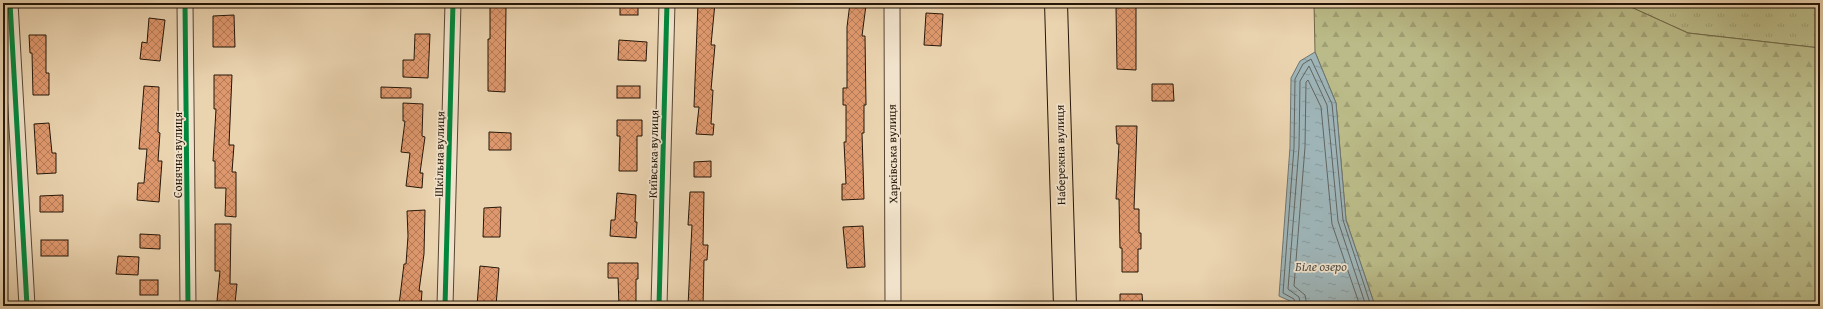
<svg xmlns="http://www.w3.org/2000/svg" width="1823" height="309" font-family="'Gentium Book Plus',serif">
	<defs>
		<pattern id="grass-tufts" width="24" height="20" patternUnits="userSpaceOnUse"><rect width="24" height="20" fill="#babb88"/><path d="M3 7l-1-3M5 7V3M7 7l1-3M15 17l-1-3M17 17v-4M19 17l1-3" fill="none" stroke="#a0a074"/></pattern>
		<pattern id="forest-firs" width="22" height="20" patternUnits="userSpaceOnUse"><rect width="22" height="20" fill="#babb88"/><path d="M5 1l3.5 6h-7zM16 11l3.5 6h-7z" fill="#a0a074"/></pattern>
		<pattern id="water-ripples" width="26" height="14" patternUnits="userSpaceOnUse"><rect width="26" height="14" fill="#9eb4b7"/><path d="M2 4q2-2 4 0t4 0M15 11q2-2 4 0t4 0" fill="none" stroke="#889a9c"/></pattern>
		<pattern id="building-cross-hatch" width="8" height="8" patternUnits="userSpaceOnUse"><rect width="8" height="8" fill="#df986d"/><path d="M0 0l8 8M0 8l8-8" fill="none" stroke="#b57b58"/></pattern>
	</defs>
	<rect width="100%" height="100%" fill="#ead3af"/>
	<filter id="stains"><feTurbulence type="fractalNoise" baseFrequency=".005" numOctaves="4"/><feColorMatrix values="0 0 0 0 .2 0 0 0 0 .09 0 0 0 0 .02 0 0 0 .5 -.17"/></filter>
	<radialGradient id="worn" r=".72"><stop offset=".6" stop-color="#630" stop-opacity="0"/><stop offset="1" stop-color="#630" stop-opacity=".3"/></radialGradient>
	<path fill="url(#grass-tufts)" stroke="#706848" d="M1622 3H1820V48L1688 33Z"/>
	<path fill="url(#forest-firs)" stroke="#706848" d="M1314 3H1622L1688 33 1820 48V306H1375L1346 220 1336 103 1315 52Z"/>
	<path fill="url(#water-ripples)" stroke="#6e7571" d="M1315 52 1336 103 1346 220 1375 306H1292V302L1279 296 1290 147 1291 78 1300 61Z"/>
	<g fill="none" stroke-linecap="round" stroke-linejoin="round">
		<g stroke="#626560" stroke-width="1">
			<path d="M1296 306 1294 299 1283 293 1294 147 1295 79 1303 64 1311 59 1332 104 1343 220 1371 306"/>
			<path d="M1301 306 1299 297 1288 289 1299 147 1300 81 1309 66 1327 105 1338 221 1366 306"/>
			<path d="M1307 306 1305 295 1294 286 1305 147 1306 82 1308 80 1321 107 1332 224 1360 306"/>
		</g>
	</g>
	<g fill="url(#building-cross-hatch)" stroke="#251608">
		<rect x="620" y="3" width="18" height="12"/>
		<path d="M698 3H715L711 45H715L711 90H713L711 124H714L713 135 696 134 699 107H694Z"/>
		<path d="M850 3 866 5 862 36H865L866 105H864V133H862L864 199 842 200V184H846L844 142H846V105H843V88H847V27Z"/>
		<path d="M490 6H506L505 92 488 91V39H490Z"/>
		<path d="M1136 6V70L1117 69 1116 8Z"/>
		<path d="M926 13 943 14 941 46 924 45Z"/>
		<path d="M234 15 235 47H213V16Z"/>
		<path d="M149 18 165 20 160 61 140 59 142 42 147 43Z"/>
		<path d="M415 34H430L428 78 403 77V60H414Z"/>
		<path d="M29 35H46V73H49V95H33L32 53H30Z"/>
		<path d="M619 40 647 42 646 61 618 60Z"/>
		<path d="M214 75H232L229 145H234L232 172H236V217L225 216 226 188H215V161H213L216 109H214Z"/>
		<path d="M1152 84H1173L1174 101H1152Z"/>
		<path d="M144 86 159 87 158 132 160 133 158 161H162L159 202 137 200 138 183H144L147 149H139Z"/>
		<rect x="617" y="86" width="23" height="12"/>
		<path d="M381 87 411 88V98H381Z"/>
		<path d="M403 103 423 104 422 136 425 137 420 173H423L422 188 406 186 410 153 401 152 405 121H403Z"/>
		<path d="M617 120H642V136H637V171H619L620 136H617Z"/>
		<path d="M49 123 52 153H56V173L37 174 34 124Z"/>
		<path d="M1116 126H1137L1134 209H1139V233H1141V249H1138V272H1122V248H1120L1119 199H1116L1119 144H1117Z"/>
		<path d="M489 132 511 133V150H489Z"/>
		<path d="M711 161V177H694V162Z"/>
		<path d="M690 192H704L703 245H708L707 260H704L703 306H688L692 225H688Z"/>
		<path d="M617 193 636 195 635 222H637L636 238 610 236 611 220H615Z"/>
		<path d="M63 195V212H40V196Z"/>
		<path d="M501 207 500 237H483L484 208Z"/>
		<path d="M425 210 424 254 419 291H422L421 306 399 305 404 264H406L408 236 407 211Z"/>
		<path d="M215 224H231L230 284H237L235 303 217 301 220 271H215Z"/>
		<path d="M863 226 865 267 847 268 843 227Z"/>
		<path d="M140 234 160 235V249L140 248Z"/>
		<rect x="41" y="240" width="27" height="16"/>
		<path d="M118 256 139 257 138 275 116 274Z"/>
		<path d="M608 263H638V279H636V306H619L618 278H608Z"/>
		<path d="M480 266 499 268 496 306H477Z"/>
		<rect x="140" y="280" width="18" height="15"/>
		<path d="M1120 294H1142L1143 306H1120Z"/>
	</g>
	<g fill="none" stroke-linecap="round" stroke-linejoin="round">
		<defs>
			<g id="minor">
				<path d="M10 3 27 306"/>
				<path d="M185 3 188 306"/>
				<path d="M892 3 893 306"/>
				<path d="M445 306 453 3"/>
				<path d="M659 306 667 3"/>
			</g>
			<path id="primary" d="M1056 3 1065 306"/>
		</defs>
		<use href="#minor" stroke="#564532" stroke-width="17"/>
		<use href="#primary" stroke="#251608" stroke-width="24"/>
		<use href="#minor" stroke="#f1e2cb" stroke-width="15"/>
		<use href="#primary" stroke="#ead3af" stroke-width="22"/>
		<defs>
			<g id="cycleway">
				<path d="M10 3 27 306"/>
				<path d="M185 3 188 306"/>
				<path d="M445 306 453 3"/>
				<path d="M659 306 667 3"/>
			</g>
		</defs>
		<use href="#cycleway" stroke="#f1e2cb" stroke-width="8"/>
		<use href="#cycleway" stroke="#00873e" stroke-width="5"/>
	</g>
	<g text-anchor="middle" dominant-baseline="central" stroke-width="3.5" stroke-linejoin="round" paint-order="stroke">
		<g font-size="12" fill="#251608" stroke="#f1e2cb">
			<text transform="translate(439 154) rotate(-89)">Шкільна вулиця</text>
			<text transform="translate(653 154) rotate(-89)">Київська вулиця</text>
			<text transform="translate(892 154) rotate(-91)">Харківська вулиця</text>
			<text transform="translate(177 155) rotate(-90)">Сонячна вулиця</text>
			<text transform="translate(1060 155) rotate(-91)">Набережна вулиця</text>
		</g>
		<g font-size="13" font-style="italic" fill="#4f4d45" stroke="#f1e2cb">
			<text x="1321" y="266">Біле озеро</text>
		</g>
	</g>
	<rect width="1823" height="309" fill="none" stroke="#ead3af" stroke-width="16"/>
	<rect x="4" y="4" width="1815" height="301" fill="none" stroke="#251608" stroke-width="2"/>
	<rect x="8" y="8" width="1807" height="293" fill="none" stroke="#251608"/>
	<rect width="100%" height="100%" filter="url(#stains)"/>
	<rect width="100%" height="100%" fill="url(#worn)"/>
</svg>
